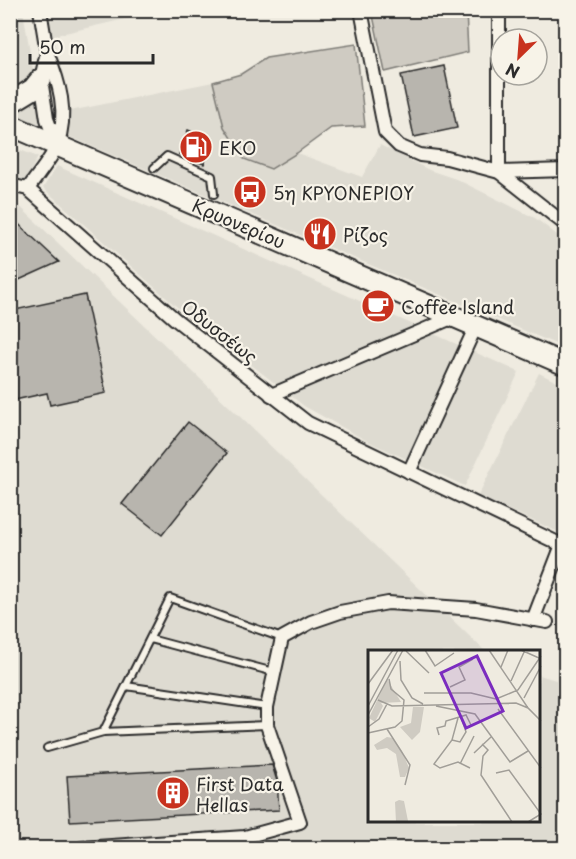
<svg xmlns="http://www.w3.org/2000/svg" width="576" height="859" font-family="'Playpen Sans',sans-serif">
	<rect width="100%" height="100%" fill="#efebe0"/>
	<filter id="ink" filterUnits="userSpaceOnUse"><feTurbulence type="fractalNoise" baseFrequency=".0167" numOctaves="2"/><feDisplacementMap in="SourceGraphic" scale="12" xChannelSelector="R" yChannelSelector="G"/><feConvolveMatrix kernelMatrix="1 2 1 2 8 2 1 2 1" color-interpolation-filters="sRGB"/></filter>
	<g filter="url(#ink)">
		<g fill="#dedbd1">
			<path d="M44 10 159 11 48 37Z"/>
			<path d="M11 11H23L43 128 11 113Z"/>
			<path d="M213 82 224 127 271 169 297 153 362 177 380 145 429 170 456 179 535 218 565 241V348L68 136 65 112Z"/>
			<path d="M10 146 38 157 25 180 11 177Z"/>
			<path d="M57 166 519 372 465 486 367 441 304 406 171 302 43 188Z"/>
			<path d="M11 198 486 652H369V822H538L539 675 566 683 565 848H11Z"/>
			<path d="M539 373 565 386V535L478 496Z"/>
		</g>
		<g fill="#cfcbc2" stroke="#7d7b76" stroke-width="1.5">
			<path d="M372 11H399L400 15 426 11H466L468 52 385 72Z"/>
			<path d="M356 44 365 126 331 128 297 153 271 169 244 159 224 127 213 82 241 74 266 58Z"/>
		</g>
		<g fill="#b8b5ae" stroke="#2b2b2b" stroke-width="1.5">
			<path d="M444 66 457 128 414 137 401 75Z"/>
			<path d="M188 130 213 141 204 164 179 154Z"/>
			<path d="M10 216 59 262 10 284Z"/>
			<path d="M85 295 106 393 50 405 47 393 10 401V311Z"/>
			<path d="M188 422 227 453 162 535 122 504Z"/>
			<path d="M272 765 277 781 279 810 70 821 67 776Z"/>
		</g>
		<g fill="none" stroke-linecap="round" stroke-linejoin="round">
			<defs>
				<g id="lane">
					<path d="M154 168 167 156 212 176 214 194"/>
					<path d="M150 639 274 672"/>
					<path d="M126 686 267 707"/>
					<path d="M103 732 170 598 282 638"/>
					<path d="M47 748 103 732 267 725"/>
				</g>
				<g id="street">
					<path d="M40 10 47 52"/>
					<path d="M361 10 385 132 399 146 420 155 447 158 499 172 566 225"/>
					<path d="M499 10V172L566 170"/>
					<path d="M10 185 28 189"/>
					<path d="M28 189 175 319 308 423 566 547"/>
					<path d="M28 189C37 175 51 160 57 145 69 113 59 82 47 52L41 79 47 119 57 145"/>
					<path d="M271 395 454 317"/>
					<path d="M409 472 476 326"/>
					<path d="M533 620 562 545"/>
					<path d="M82 848 245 837 300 822 267 725V707L282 638 311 622 340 612 388 603 476 609 547 622"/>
				</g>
				<g id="primary">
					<path d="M10 103 33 89 41 79"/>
					<path d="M10 125 566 365"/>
				</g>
			</defs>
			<use href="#lane" stroke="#2b2b2b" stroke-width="10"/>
			<use href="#street" stroke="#2b2b2b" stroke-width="16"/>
			<use href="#primary" stroke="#2b2b2b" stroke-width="24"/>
			<use href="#lane" stroke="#f7f3e8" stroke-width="6"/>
			<use href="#street" stroke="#f7f3e8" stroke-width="12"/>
			<use href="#primary" stroke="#f7f3e8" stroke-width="20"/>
		</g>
	</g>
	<defs>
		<symbol id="fuel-disc" viewBox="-11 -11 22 22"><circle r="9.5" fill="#c8321e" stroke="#f7f3e8"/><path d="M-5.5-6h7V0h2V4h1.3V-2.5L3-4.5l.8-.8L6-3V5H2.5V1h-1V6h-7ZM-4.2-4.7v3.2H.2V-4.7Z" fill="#fff"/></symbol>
		<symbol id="bus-disc" viewBox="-11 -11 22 22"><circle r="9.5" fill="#c8321e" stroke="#f7f3e8"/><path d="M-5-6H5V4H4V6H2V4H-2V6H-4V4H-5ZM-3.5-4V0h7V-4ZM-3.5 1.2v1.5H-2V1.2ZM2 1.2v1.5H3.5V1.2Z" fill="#fff"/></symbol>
		<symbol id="restaurant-disc" viewBox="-11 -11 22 22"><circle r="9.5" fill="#c8321e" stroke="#f7f3e8"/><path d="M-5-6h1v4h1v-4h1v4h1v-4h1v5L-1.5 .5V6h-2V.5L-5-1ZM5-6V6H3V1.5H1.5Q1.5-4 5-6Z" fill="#fff"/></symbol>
		<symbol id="cafe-disc" viewBox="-11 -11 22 22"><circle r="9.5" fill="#c8321e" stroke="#f7f3e8"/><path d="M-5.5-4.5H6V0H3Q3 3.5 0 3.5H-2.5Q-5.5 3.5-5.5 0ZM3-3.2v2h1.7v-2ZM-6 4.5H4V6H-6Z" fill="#fff"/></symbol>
		<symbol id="building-disc" viewBox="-11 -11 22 22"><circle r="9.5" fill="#c8321e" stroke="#f7f3e8"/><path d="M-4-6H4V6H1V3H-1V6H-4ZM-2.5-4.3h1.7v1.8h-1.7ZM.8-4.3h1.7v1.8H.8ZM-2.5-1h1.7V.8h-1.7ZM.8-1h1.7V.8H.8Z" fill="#fff"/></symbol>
	</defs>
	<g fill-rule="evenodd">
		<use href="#fuel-disc" x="177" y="128" width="38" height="38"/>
		<use href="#bus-disc" x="231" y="173" width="38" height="38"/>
		<use href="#restaurant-disc" x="301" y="215" width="38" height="38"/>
		<use href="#cafe-disc" x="359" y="287" width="38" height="38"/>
		<use href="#building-disc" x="154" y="774" width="38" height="38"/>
	</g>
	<g text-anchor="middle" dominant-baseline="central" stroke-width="4.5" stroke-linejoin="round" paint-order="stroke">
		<g font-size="18" fill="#2b2b2b" stroke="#f7f3e8" text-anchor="start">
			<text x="219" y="147">EKO</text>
			<text x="273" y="192">5η ΚΡΥΟΝΕΡΙΟΥ</text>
			<text x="343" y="234">Ρίζος</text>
			<text x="401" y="306">Coffee Island</text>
			<text x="196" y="783">First Data<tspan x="196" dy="21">Hellas</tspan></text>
		</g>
		<g font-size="18" fill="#2b2b2b" stroke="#f7f3e8">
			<text transform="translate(239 223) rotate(23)">Κρυονερίου</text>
			<text transform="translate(220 331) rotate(38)">Οδυσσέως</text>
		</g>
	</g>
	<g transform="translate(368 650)">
		<rect width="172" height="172" fill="#efebe0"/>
		<path d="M19 29 33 52 13 53 15 56 7 72 1 68ZM45 57H56L52 82 44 90 32 77 43 73ZM19 87 25 88 34 101 41 118 37 127H32L28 104 19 98 9 100 6 95ZM31 150 36 151 40 171 28 172 27 152Z" fill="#cfcbc2"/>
		<path fill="none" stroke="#a19e98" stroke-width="1.5" d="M57 0 67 16 86 3M121 0 160 58M153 0 171 8M38 1 61 23M32 11 33 30 44 48 55 54M133 17 140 0M143 31 157 0M0 34 25 0M82 37 97 30 91 17 105 9M56 43H103L128 49M156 48 173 16M128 49 150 40 173 6M10 50 24 56 148 53 160 58 173 71M0 56 30 0M68 56 107 64 142 112 160 101M130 59 173 118M0 65 35 0M90 68 84 90 66 114 72 118 90 112 102 118M0 77 11 69 19 54M19 79 42 115 37 135M0 83 27 77 34 71 36 50 23 39 21 29M71 85 69 78 77 76 78 71 98 65 103 75M84 90 92 92 98 82 93 67M114 94 120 100 115 106 113 125 144 172M106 103 123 87M92 114 106 86M128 123 141 120 173 164 160 172"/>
		<path fill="#7b2cbf" fill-opacity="0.15" stroke="#7b2cbf" stroke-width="3" d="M109 6 135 61 98 78 73 23Z"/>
		<rect width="172" height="172" fill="none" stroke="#2b2b2b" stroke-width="3"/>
	</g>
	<rect width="576" height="859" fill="none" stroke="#f7f3e8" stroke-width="36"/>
	<rect x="18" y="18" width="540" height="823" fill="none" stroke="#2b2b2b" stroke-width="2" filter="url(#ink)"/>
	<g transform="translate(519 57) rotate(205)"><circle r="28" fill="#f7f3e8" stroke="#a5a39c" stroke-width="1.5"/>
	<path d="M0-4.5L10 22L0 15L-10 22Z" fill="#c8321e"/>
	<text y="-9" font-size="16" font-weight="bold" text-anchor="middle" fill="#2b2b2b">N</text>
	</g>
	<path d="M30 54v9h123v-9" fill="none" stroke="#2b2b2b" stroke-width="3"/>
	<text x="39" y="54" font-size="18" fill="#2b2b2b" stroke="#f7f3e8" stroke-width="4.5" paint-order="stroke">50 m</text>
</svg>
